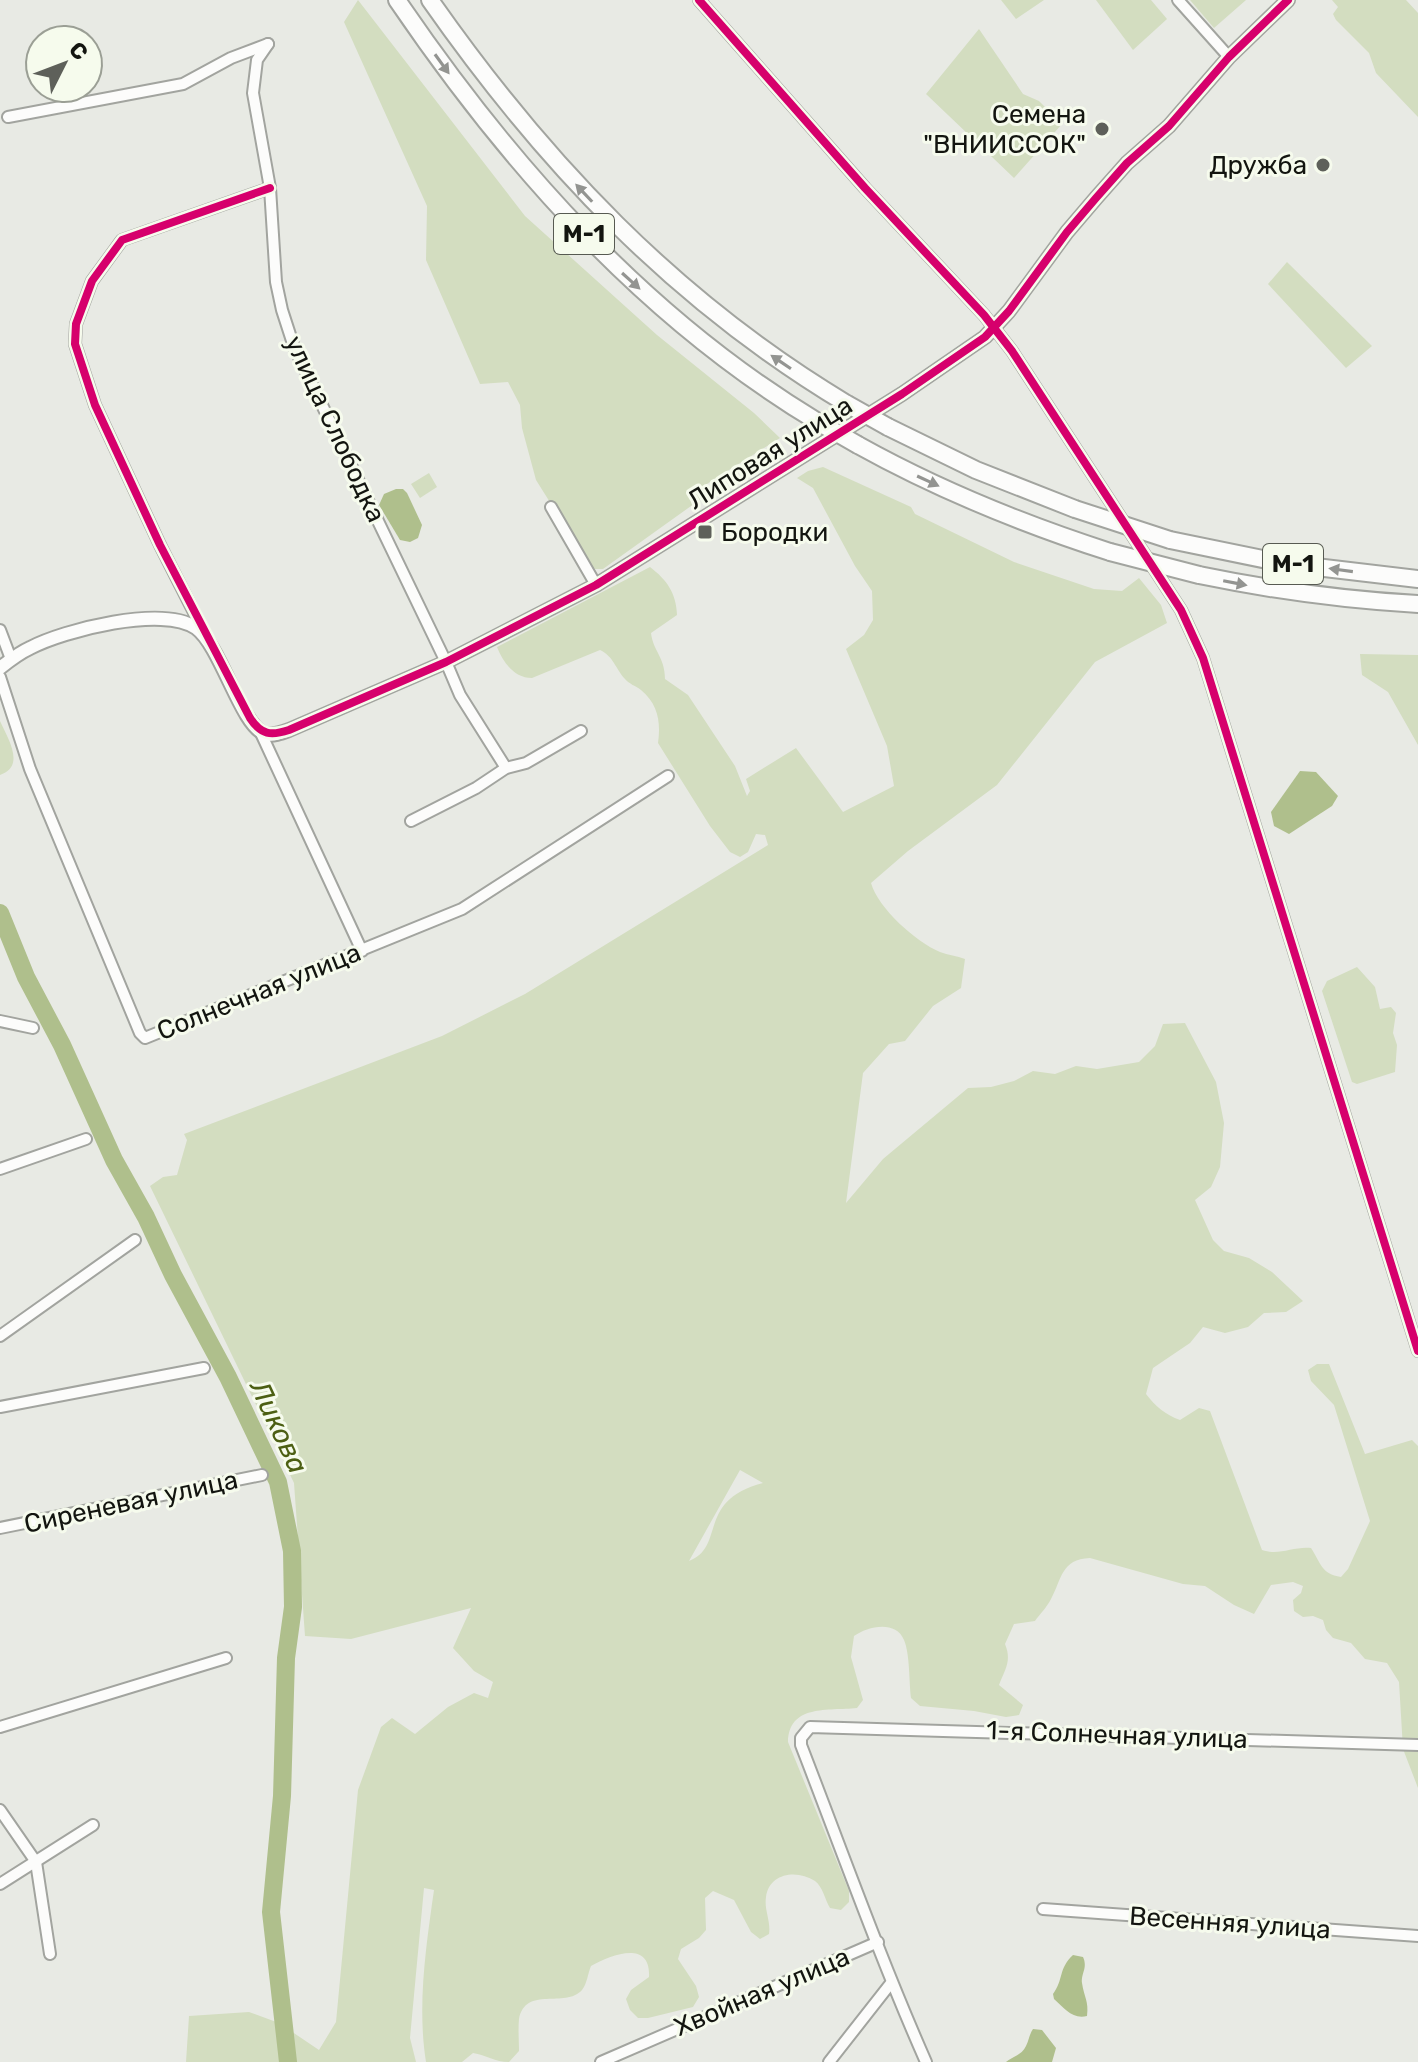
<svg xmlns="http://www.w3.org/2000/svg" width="1418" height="2062" font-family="Rubik,sans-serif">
	<rect width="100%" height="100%" fill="#e8eae4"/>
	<g fill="#d3ddc0" fill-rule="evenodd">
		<path d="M358 0 525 216 657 335 754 413 780 438 699 489 705 496 603 569H595L590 566 536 480 522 428 520 405 508 382 480 384 426 260 427 206 344 22Z"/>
		<path d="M1001 0H1044L1016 19Z"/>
		<path d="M1096 0H1151L1167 19 1133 50Z"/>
		<path d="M1190 0H1246L1214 28Z"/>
		<path d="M1332 0H1406L1418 13V117L1376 73 1369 53 1336 20 1333 14 1338 7Z"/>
		<path d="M979 29 1023 94 1039 101 1062 124 1014 178 926 94Z"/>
		<path d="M1287 262 1372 346 1346 368 1268 284Z"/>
		<path d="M823 467 911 507 915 514 1014 562 1094 589 1122 591 1139 578 1161 605 1167 623 1095 662 997 785 908 851 871 883C878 908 916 942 940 952 948 955 957 956 965 959L961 988 933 1006 905 1041 889 1044 863 1073 846 1203 883 1159 968 1088 991 1087 1014 1081 1033 1071 1055 1074 1076 1066 1097 1069 1139 1062 1155 1046 1163 1024 1185 1023 1216 1082 1224 1123 1220 1167 1211 1187 1195 1200 1213 1240 1224 1251 1249 1258 1272 1272 1303 1301 1286 1312 1264 1313 1248 1327 1225 1333 1203 1327 1190 1343 1153 1368 1146 1394C1155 1406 1166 1415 1180 1420L1199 1408 1210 1411 1262 1550C1279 1556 1294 1546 1311 1548 1321 1563 1321 1574 1341 1577L1348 1569 1370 1521 1334 1405 1311 1381 1308 1370 1317 1364H1329L1365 1454 1412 1440 1418 1446V1788L1403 1749 1399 1682 1387 1663 1365 1659 1351 1643 1333 1638 1326 1630 1323 1620 1313 1616 1303 1617 1294 1611 1293 1600 1301 1593 1303 1586 1293 1582 1271 1585 1254 1614 1234 1605 1205 1586 1183 1584 1090 1558C1061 1559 1062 1579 1051 1599 1047 1607 1040 1614 1035 1621L1014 1624 1005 1644C1012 1661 1005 1669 999 1685L1023 1705 1019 1715 1006 1717 974 1711 920 1706 911 1698C909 1682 910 1654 904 1640 896 1620 868 1626 854 1636L851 1657 863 1700 857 1708C828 1711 789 1704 788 1742L849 1891V1902L841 1910 830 1908C825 1900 823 1887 815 1881 797 1869 769 1873 766 1897 764 1910 771 1921 769 1934L760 1939 751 1932 734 1900 713 1891 705 1898 706 1930 699 1938 681 1949 678 1959 696 1986 699 1997 693 2007 648 2018H638L630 2010 626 1999 631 1990 649 1977C651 1939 611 1955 591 1966 588 1973 587 1984 582 1990 565 2009 526 1985 519 2019 518 2029 519 2041 519 2051L509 2062C495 2062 486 2055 473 2053L462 2062H426C417 2006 426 1946 434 1890L424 1888 410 2038 416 2062H186L189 2016 249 2012 279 2023 319 2050 336 2022 358 1790 381 1727 392 1718 415 1734 448 1707 474 1693 488 1698 493 1682 474 1671 453 1648 471 1608 351 1639 305 1636 294 1483 150 1186 163 1177 177 1175 187 1140 184 1134 442 1036 525 994 768 845 765 835 756 834 748 852 740 857 730 852 710 826 658 743C661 722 658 704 641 690 636 686 629 684 625 679 615 668 614 657 600 650L532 678C514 678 503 662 497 647L650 567C667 580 676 593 677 615L651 633C653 651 665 657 665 679L688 695 735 766 747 796 750 791 746 779 796 748 843 812 894 786 887 746 846 649 864 635 873 620 872 591 855 566 813 488 797 478 808 471ZM740 1470 763 1483C696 1500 726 1547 689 1561Z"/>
		<path d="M429 473 437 487 420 498 411 484Z"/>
		<path d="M1360 654 1418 655V745L1388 692 1362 675Z"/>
		<path d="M0 721C8 739 26 766 0 775Z"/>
		<path d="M1357 967 1375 987 1380 1009 1391 1007 1396 1013 1393 1033 1397 1045 1395 1072 1357 1084 1352 1082 1322 991 1327 981Z"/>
	</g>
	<g fill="#afbf8c">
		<path d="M396 489H403L407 493 422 525 418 538 410 542 400 540 379 505 384 494Z"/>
		<path d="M1300 771 1316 772 1338 796 1332 806 1289 834 1274 826 1271 812Z"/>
		<path d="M1073 1955 1083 1957C1088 1968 1081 1973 1082 1983 1084 1997 1089 2001 1087 2016 1073 2020 1064 2008 1054 1999L1053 1994C1064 1979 1058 1969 1073 1955Z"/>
		<path d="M1033 2029 1042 2030 1056 2048 1052 2062H1006C1012 2057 1022 2055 1026 2046 1029 2040 1029 2035 1033 2029Z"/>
	</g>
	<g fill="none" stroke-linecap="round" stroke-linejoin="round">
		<path stroke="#afbf8c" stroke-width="18" d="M0 913 26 977 62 1045 114 1160 146 1217 173 1275 228 1377 278 1482 292 1551 293 1607 286 1658 282 1796 271 1912 288 2062"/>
		<defs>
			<g id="minor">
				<path d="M699 0 865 188 984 315 1012 351 1181 610 1203 658 1418 1351"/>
				<path d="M1178 0 1229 57"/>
				<path d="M268 44 257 60 253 93 270 188 276 282 282 310 294 347 446 662 460 695 506 768"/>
				<path d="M8 117 183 84 231 58 268 44"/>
				<path d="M551 507 596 585"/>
				<path d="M0 630 11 659"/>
				<path d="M205 634 160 545 95 405 75 344 76 324 92 281 122 240 270 188"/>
				<path d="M0 677 30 769 140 1033 145 1038 462 909 668 776"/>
				<path d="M260 731 362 951"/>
				<path d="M411 821 476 788 506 768 526 763 581 731"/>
				<path d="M0 1021 33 1028"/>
				<path d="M0 1169 86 1139"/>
				<path d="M0 1336 135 1240"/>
				<path d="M0 1407 204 1368"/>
				<path d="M0 1528 262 1475"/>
				<path d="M0 1727 226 1658"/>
				<path d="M0 1810 36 1862 50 1954"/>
				<path d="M0 1884 93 1825"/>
				<path d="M1043 1909 1418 1936"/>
				<path d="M601 2062 878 1942"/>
				<path d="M829 2062 891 1983"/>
				<path d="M926 2062C880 1958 842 1851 801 1745V1738L810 1727 1418 1745"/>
			</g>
			<path id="tertiary" d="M0 668C10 660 19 653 30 648 64 630 163 605 196 628 221 646 241 726 265 734 273 736 281 733 289 730L446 662 596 585 902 394 985 337 1009 311 1067 232 1096 198 1127 163 1169 126 1229 57 1288 0"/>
			<g id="trunk">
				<path d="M397 0C510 166 645 318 818 422"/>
				<path d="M430 0C544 163 675 301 847 404"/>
				<path d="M888 427 976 470 1075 509"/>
				<path d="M858 445C939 490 1023 524 1110 552"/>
				<path d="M1170 540 1282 563 1418 579"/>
				<path d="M1199 575C1272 590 1344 600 1418 604"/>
			</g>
		</defs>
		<use href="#minor" stroke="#a2a49f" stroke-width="14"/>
		<use href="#tertiary" stroke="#a2a49f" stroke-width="16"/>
		<use href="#trunk" stroke="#a2a49f" stroke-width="20"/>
		<use href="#minor" stroke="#fcfcfb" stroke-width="10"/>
		<use href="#tertiary" stroke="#fcfcfb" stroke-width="12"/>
		<use href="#trunk" stroke="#fcfcfb" stroke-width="16"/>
		<defs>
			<g id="trunk-bridge">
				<path d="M847 404 888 427"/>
				<path d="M818 422 858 445"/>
				<path d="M1075 509 1170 540"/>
				<path d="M1110 552 1199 575"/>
			</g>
		</defs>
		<use href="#trunk-bridge" stroke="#a2a49f" stroke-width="20" stroke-linecap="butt"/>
		<use href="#trunk-bridge" stroke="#fcfcfb" stroke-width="16"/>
		<defs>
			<g id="cycleway">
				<path d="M699 0 865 188 984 315 1012 351 1181 610 1203 658 1418 1351"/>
				<path d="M270 188 122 240 92 281 76 324 75 344 95 405 160 545 250 718C261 735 271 736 289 730L446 662 596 585 902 394 985 337 1009 311 1067 232 1096 198 1127 163 1169 126 1229 57 1288 0"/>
			</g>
		</defs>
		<use href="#cycleway" stroke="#f6fbed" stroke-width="13"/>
		<use href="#cycleway" stroke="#d6006c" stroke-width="8"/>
	</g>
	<defs><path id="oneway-solid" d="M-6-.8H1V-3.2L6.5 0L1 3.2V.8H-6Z" transform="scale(2)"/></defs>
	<g fill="#939491">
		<use href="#oneway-solid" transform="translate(442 64) rotate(54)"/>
		<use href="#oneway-solid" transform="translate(584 193) rotate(-133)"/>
		<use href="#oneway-solid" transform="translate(631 281) rotate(42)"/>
		<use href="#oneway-solid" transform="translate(781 362) rotate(-146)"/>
		<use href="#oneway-solid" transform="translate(928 481) rotate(25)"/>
		<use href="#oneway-solid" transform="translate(1341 570) rotate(-172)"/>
		<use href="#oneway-solid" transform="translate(1235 583) rotate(11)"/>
	</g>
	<g fill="#5e605a" stroke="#f6fbed" stroke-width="3">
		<circle cx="1102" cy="129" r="8"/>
		<circle cx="1323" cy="165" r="8"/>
		<rect x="697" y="524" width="16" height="16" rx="4"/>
	</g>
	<g text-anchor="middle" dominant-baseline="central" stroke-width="6" stroke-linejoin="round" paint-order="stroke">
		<g fill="#f6fbed" stroke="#575a52" stroke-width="2">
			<rect x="554" y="214" width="60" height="40" rx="6"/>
			<rect x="1263" y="544" width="60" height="40" rx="6"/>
		</g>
		<g font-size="24" font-weight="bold" fill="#131510">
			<text x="584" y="234">М-1</text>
			<text x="1293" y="564">М-1</text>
		</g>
		<g font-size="26" fill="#131510" stroke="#f6fbed" text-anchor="end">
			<text x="1086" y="114">Семена<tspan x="1086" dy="30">"ВНИИССОК"</tspan></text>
			<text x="1307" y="165">Дружба</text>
			<text x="721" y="532" text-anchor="start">Бородки</text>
		</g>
		<g font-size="26" fill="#131510" stroke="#f6fbed">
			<text transform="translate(335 429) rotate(65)">улица Слободка</text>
			<text transform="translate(770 453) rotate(-32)">Липовая улица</text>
			<text transform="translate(259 992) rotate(-22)">Солнечная улица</text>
			<text transform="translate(131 1502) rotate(-12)">Сиреневая улица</text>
			<text transform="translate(1117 1735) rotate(2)">1-я Солнечная улица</text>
			<text transform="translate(1230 1923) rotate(4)">Весенняя улица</text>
			<text transform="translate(762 1992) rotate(-23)">Хвойная улица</text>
		</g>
		<g font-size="28" font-style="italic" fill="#4c5f13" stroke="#f6fbed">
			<text transform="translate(279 1427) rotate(65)">Ликова</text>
		</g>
	</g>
	<g transform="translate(64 64) rotate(48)"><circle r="38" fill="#f6fbed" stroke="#9b9f95" stroke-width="2"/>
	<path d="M0-6L14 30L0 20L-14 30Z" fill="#5e605a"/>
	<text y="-12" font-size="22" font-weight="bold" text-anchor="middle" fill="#131510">С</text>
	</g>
</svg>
